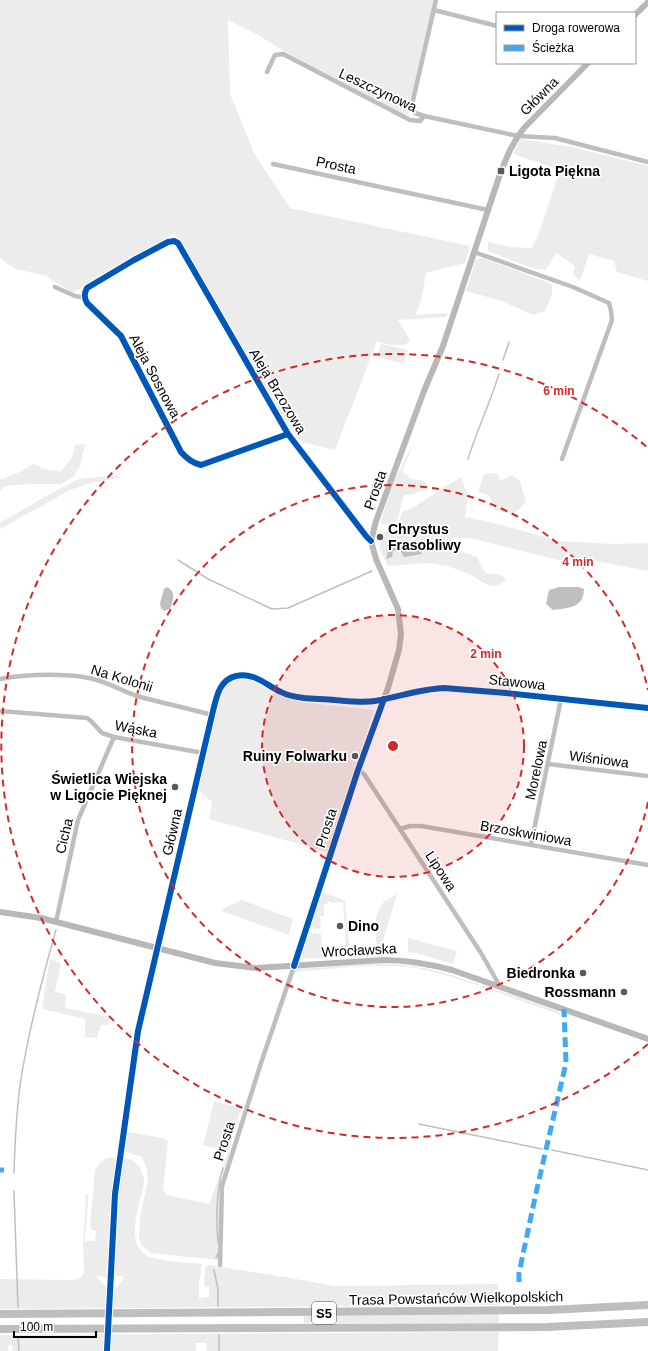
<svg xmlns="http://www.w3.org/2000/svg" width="648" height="1351" font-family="Arial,sans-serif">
	<rect width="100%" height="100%" fill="#fff"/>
	<g fill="#ececec">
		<path d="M0 0H435L409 115H401L327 78 258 35 228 20 230 94 254 153 290 208 470 246 465 263 426 273 421 302 415 315 448 313 446 317 398 320 410 340 405 345H390L377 341 335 450 301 442 278 410 175 233C141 253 106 271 73 293L44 275 15 269 0 258Z"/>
		<path d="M520 139 572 147 648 166V281L617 272 614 261 589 254 580 281 573 274 575 266 556 253 546 270 531 268 488 251V242L511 247 532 248 538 236 560 170 513 154Z"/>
		<path d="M483 258 552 284V295L545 311 533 315 502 301 466 291 476 259Z"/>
		<path d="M381 344 408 350 404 364 377 357Z"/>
		<path d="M85 444 80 466 73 477 61 484H31L5 486 0 490V480L22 471 33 464 48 470 61 471 72 458 75 445Z"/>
		<path d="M411 447 410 452 402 472 408 476 411 479 425 481 428 488 411 495H404L398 518 393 524 387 525 380 523 393 484Z"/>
		<path d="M497 473 500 481 512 475 520 481 526 502C514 516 512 515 495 510L489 495 478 492 484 474Z"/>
		<path d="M118 475 119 478 90 483 70 490 0 529V523L46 496 79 479Z"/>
		<path d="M461 477 468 496 465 517 498 524 558 541 614 544 648 543V571L595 561 558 560 474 539 453 537 454 549 477 557 485 573 502 575 506 580 499 585 492 586 484 583 471 575 448 566 429 563 388 566 380 550 379 534 396 528 403 511 411 509 441 489Z"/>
		<path d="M243 678H253L282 696 300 702 374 710 328 852 209 819 212 802 198 790 222 690 233 680Z"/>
		<path d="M321 892 345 900 350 956 338 957V950L341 949 340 946 346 945 343 902 331 903V901L328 902 324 906V916H320L321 928 315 929 311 925Z"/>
		<path d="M397 894 379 954C375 937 371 917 384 902 387 899 393 897 397 894Z"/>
		<path d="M242 900 293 919 289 935 221 911 226 907Z"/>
		<path d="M311 934H321L323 955 336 954V957L301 959 307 936Z"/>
		<path d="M408 938 457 951 453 964 416 953 408 952Z"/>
		<path d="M50 959 61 963 55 992 66 994 65 1008 110 1017 109 1025H101L97 1038 85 1037V1019L42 1009Z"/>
		<path d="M375 964C413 963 443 971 479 984V986C455 978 432 970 407 967 374 963 336 969 302 971L293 973 295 970 297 969Z"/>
		<path d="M483 985 558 1011 561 1014V1016L556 1013 482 987Z"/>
		<path d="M214 1101 241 1108 228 1152H230L221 1180 218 1260 152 1253 142 1246 139 1238 140 1216 148 1180 147 1169 142 1157 125 1151 127 1132 163 1138 168 1142 163 1188 166 1195 209 1204 228 1152 203 1145Z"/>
		<path d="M113 1157 116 1159V1161L112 1197 107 1278 98 1276 97 1277 107 1288 115 1289 123 1280V1276H115L118 1197 123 1160C133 1154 144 1171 144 1180 143 1200 124 1237 144 1254 154 1261 189 1263 202 1264L199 1284V1298L209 1297V1287H206L204 1284 205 1268 208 1265 285 1277 336 1286 498 1284V1305L0 1309V1279L73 1280 81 1278 84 1271 83 1245 86 1200 85 1195H88V1201L85 1241H95L96 1231 91 1229 90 1226 95 1170C100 1162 104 1158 113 1157Z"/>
		<path d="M499 1314V1323H304V1315Z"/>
		<path d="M499 1332 498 1351H207L206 1343H196V1351H13L12 1345H8V1351H0V1335Z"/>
	</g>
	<g fill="#bfbfbf">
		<path d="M409 544H419L422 554 404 557 400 550 393 551 392 557 386 559 389 546H402Z"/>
		<path d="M167 587C177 592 173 601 170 609L164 611 161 608 160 603 164 589Z"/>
		<path d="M559 587H578L584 589C584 608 568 608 553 610L546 604 549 590Z"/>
	</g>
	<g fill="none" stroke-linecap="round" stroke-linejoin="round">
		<g stroke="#bfbfbf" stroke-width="1.5">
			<path d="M503 360 509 342"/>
			<path d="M468 459C477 430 490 403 499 374"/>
			<path d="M178 560 208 579 272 609 288 608 372 571"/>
			<path d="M419 1124 542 1149"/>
			<path d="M552 1150 648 1170"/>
			<path d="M14 1173C15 1142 16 1110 21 1079 29 1029 42 979 56 930"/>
			<path d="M14 1191 18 1308"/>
			<path d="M218 1243C216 1219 216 1192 223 1168"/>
			<path d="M216 1258 218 1253"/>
			<path d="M214 1270 218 1289V1306"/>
			<path d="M18 1337 19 1351"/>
			<path d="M219 1351V1335"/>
		</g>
		<g stroke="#bebebe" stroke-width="4.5">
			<path d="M434 10 497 26"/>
			<path d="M267 72 275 55 283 54 410 120 420 121 424 116 518 136 555 138 648 162"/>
			<path d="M424 116 415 113 411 109 436 0"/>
			<path d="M273 164 488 210"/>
			<path d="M474 252 573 287 609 303 611 311 612 320 562 459"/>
			<path d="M55 287 75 296 85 298"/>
			<path d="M288 434 201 465C192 463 187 459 181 452L121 336 87 303C84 297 84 294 87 288L134 260 168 242 174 241 178 243 288 434 366 536 371 541"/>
			<path d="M0 679C27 674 74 672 100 681 113 685 125 692 137 696 162 703 187 708 212 715"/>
			<path d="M0 711 87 718 91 721 102 733 114 737 203 753"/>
			<path d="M548 764 648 776"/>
			<path d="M358 770 364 774 481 953 501 988"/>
			<path d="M400 829 410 826H421L648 865"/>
			<path d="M531 844 561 699"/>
			<path d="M56 922 78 820 114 737"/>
			<path d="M220 1265 222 1186 261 1063 294 966"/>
			<path d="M107 1351 115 1194 138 1031 212 715C216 700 218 680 236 676 254 672 266 685 281 692 288 696 296 697 304 698 314 699 325 699 335 700 348 701 362 703 375 701 398 697 420 689 444 688L506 693 648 708"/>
		</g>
		<g stroke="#b8b8b8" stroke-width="6">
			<path d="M635 15 648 2"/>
			<path d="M0 912 41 918 215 963 256 968 384 960C408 960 429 964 452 970L648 1039"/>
			<path d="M294 966 358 770 388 688 399 650 401 634 398 609 376 559 371 541 376 521 424 391 443 346 501 171 510 150 518 136 524 128 588 63"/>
		</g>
		<g stroke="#bebebe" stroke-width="8">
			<path d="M0 1314 548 1310 648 1305"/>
			<path d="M0 1329 547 1327 648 1322"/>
		</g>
		<g stroke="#3fa9f5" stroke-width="5" stroke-dasharray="10 5" stroke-linecap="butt">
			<path d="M0 1170H4"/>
			<path d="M519 1282V1273L536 1193 566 1063 564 1009"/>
		</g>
		<defs>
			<g id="cycleway">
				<path d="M288 434 201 465C192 463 187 459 181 452L121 336 87 303C84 297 84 294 87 288L134 260 168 242 174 241 178 243 288 434 366 536 371 541"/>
				<path d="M294 966 358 770 384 699"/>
				<path d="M107 1351 115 1194 138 1031 212 715C216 700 218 680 236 676 254 672 266 685 281 692 288 696 296 697 304 698 314 699 325 699 335 700 348 701 362 703 375 701 398 697 420 689 444 688L506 693 648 708"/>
			</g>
		</defs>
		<use href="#cycleway" stroke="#fff" stroke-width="8"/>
		<use href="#cycleway" stroke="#0057b8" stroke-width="6"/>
	</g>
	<circle cx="393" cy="746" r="131" fill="#d62828" fill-opacity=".12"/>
	<g fill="none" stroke="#d62828" stroke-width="2" stroke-dasharray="7 5">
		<circle cx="393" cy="746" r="131"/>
		<path d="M648 802A261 261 0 1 1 648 690"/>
		<path d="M648 1044A392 392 0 1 1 648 448"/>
	</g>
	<g fill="#595959" stroke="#fff" stroke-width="1.5">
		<rect x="497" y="167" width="8" height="8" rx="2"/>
		<circle cx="380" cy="537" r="4"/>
		<circle cx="355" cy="756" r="4"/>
		<circle cx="175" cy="787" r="4"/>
		<circle cx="340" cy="926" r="4"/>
		<circle cx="583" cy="973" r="4"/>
		<circle cx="624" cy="992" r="4"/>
	</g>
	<g text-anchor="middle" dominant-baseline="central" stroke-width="3.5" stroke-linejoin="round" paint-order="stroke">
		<rect fill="#fff" stroke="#4c4c4c" stroke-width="1" x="312" y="1302" width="24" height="22" rx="3"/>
		<g font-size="13" font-weight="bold" fill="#000">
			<text x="324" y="1313">S5</text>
		</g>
		<g font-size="14" fill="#000" stroke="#fff">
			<text transform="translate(378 90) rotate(25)">Leszczynowa</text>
			<text transform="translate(539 96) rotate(-45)">Główna</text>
			<text transform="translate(336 165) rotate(12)">Prosta</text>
			<text transform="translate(155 376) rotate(62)">Aleja Sosnowa</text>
			<text transform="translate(278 391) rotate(59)">Aleja Brzozowa</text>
			<text transform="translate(375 490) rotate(-70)">Prosta</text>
			<text transform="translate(122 678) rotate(17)">Na Kolonii</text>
			<text transform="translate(517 682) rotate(6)">Stawowa</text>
			<text transform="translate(136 729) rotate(11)">Wąska</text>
			<text transform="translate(599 759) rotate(7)">Wiśniowa</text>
			<text transform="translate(536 770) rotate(-78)">Morelowa</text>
			<text transform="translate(326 828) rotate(-72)">Prosta</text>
			<text transform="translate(172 832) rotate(-77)">Główna</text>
			<text transform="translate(526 833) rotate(10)">Brzoskwiniowa</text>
			<text transform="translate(64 836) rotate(-77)">Cicha</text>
			<text transform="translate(441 871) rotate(57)">Lipowa</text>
			<text transform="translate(359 950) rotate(-3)">Wrocławska</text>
			<text transform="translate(224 1141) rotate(-72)">Prosta</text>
			<text transform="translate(456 1298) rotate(-1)">Trasa Powstańców Wielkopolskich</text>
		</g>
		<g font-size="14" font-weight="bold" fill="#000" stroke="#fff" text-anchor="end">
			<text x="509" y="171" text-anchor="start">Ligota Piękna</text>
			<text x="388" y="529" text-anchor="start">Chrystus<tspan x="388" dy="16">Frasobliwy</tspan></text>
			<text x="347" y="756">Ruiny Folwarku</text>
			<text x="167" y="779">Świetlica Wiejska<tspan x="167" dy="16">w Ligocie Pięknej</tspan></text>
			<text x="348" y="926" text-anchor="start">Dino</text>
			<text x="575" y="973">Biedronka</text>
			<text x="616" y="992">Rossmann</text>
		</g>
	</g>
	<circle cx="393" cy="746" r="6" fill="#d62828" stroke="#fff" stroke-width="2"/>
	<g font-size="12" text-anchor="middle" font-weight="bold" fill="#d62828" stroke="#fff" stroke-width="3.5" stroke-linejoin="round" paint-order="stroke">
		<text x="559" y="395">6 min</text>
		<text x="578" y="566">4 min</text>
		<text x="486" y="658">2 min</text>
	</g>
	<rect x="496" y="12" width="140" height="52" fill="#ffffff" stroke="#999999"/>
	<rect x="504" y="25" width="20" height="6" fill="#0057b8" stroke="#999999"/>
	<text x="532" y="32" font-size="12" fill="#000000">Droga rowerowa</text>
	<rect x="504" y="45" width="20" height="6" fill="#3fa9f5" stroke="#999999"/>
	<text x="532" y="52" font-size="12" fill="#000000">Ścieżka</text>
	<path d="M14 1331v6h82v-6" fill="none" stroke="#000000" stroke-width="2"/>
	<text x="20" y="1331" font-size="12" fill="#000000" stroke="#ffffff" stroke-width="3" paint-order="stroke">100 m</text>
</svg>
